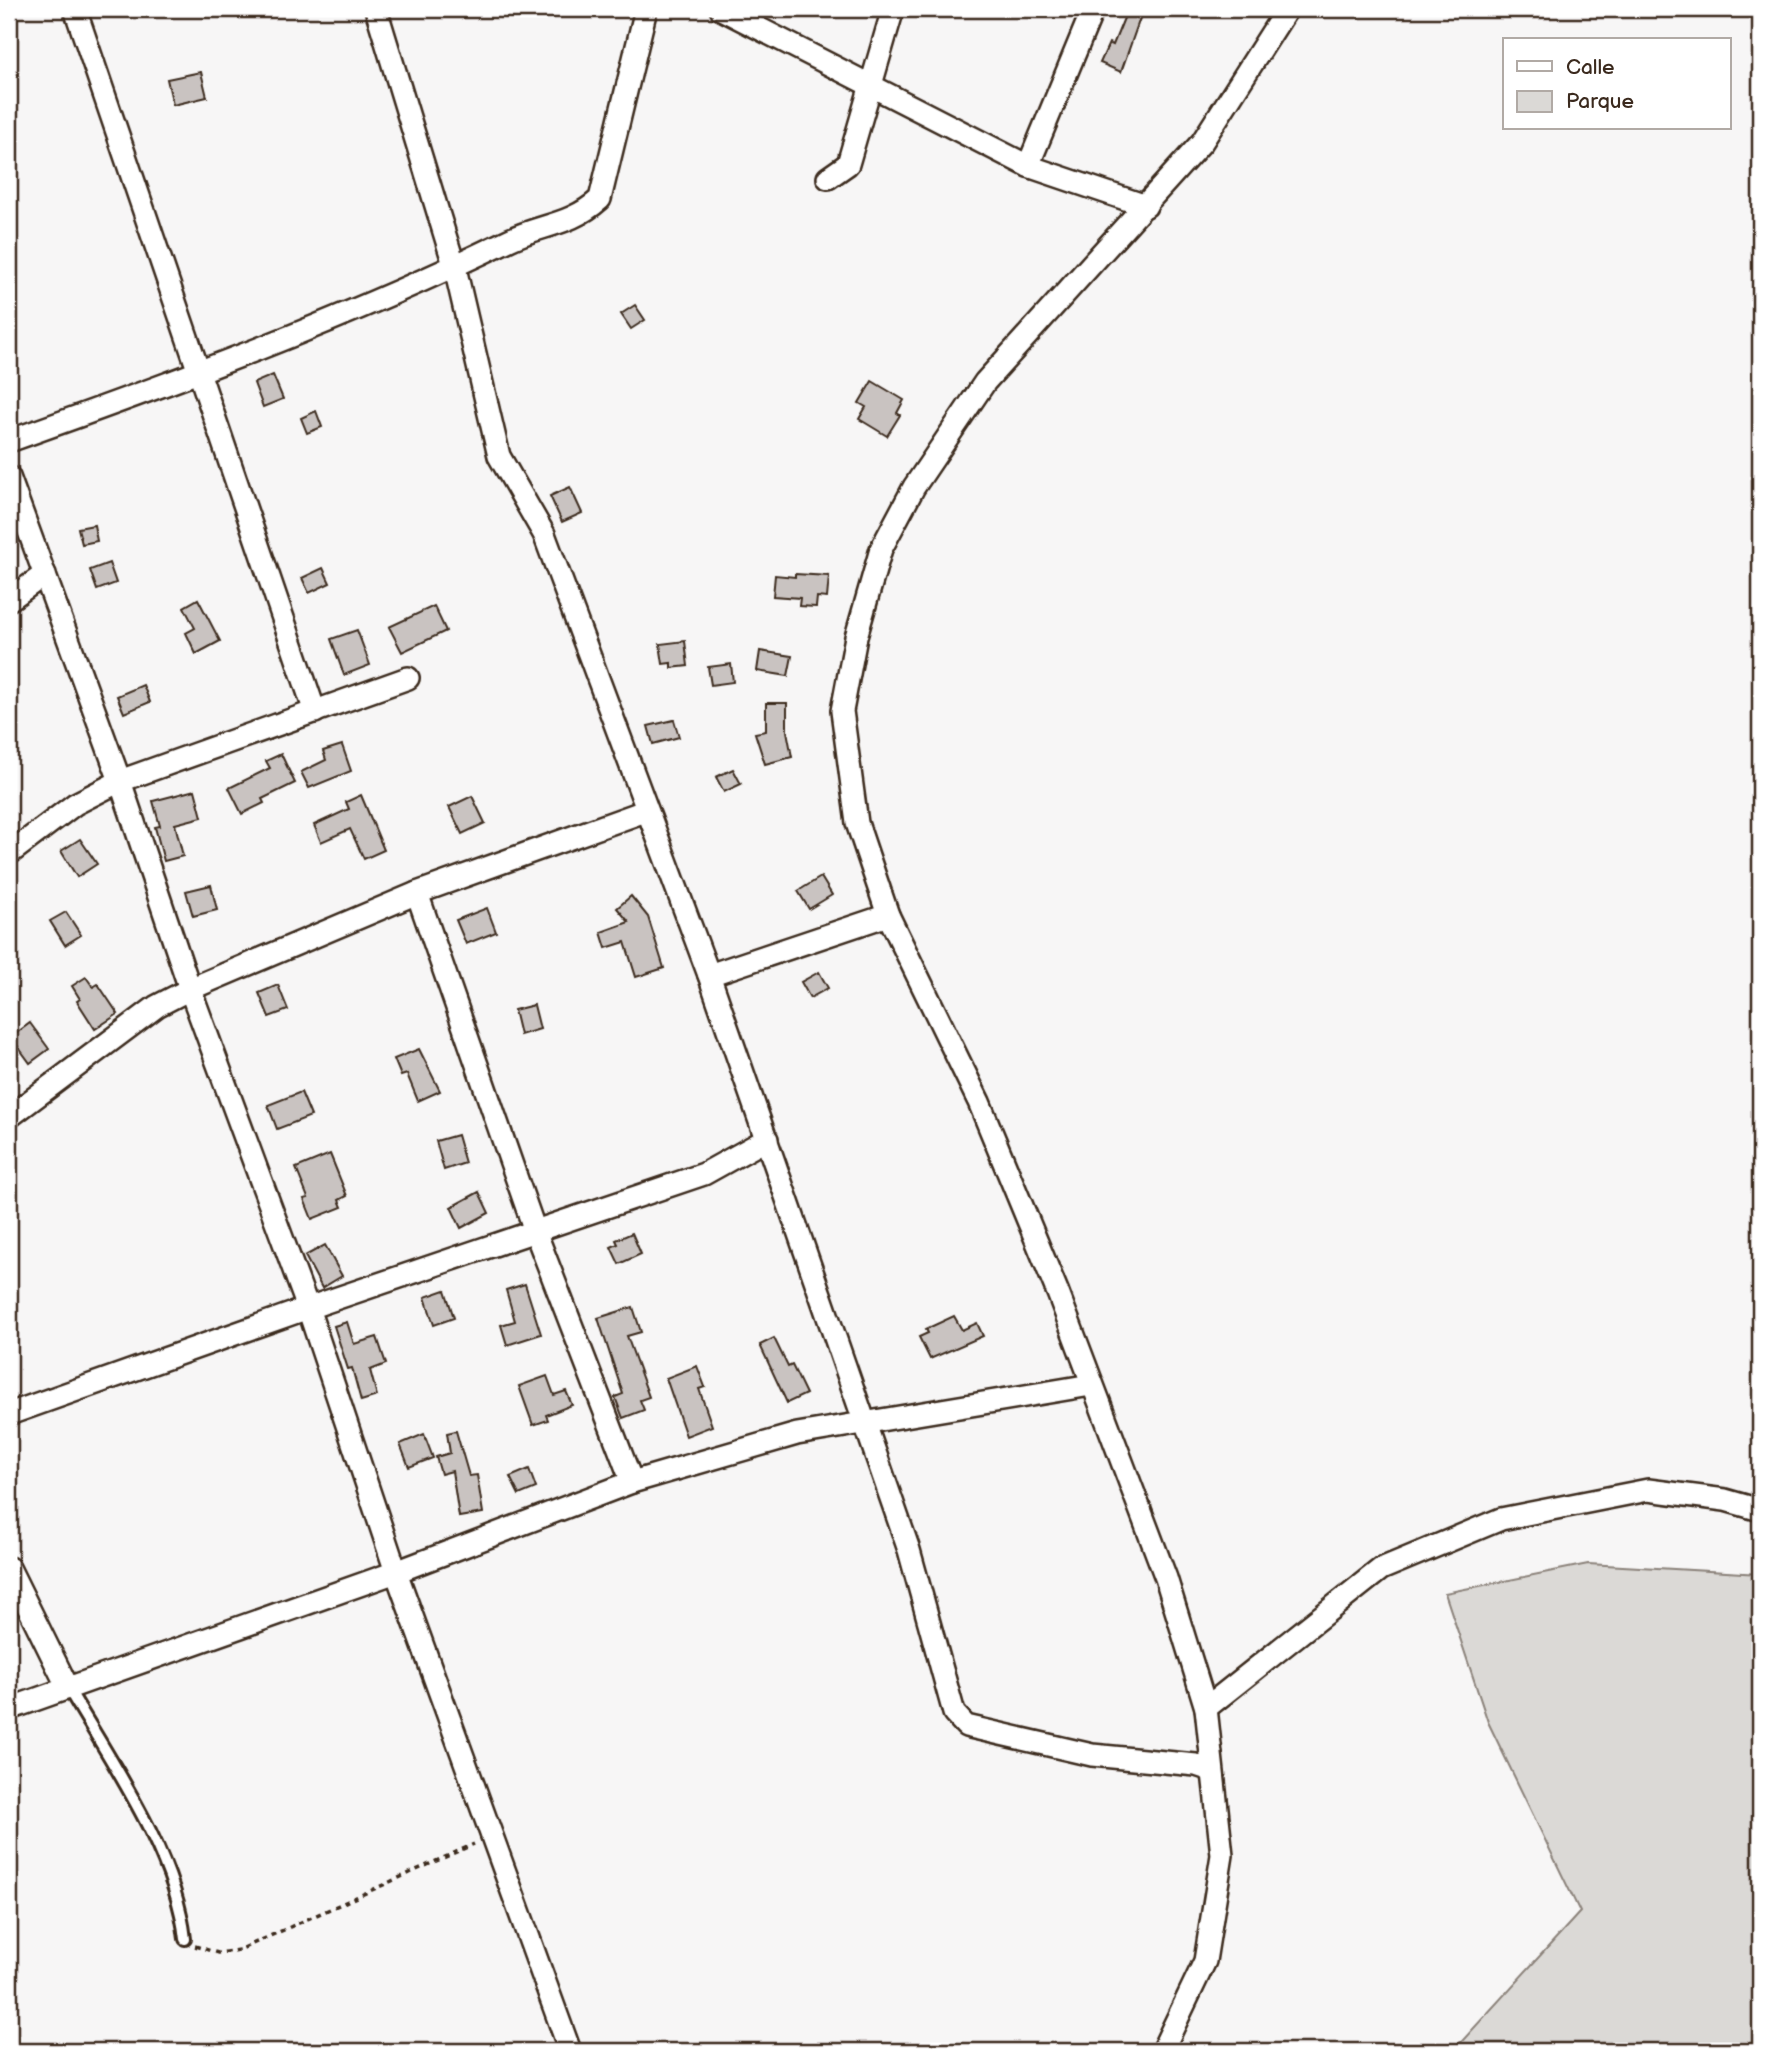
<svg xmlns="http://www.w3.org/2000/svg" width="1769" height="2060" font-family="'Balsamiq Sans',sans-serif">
	<rect width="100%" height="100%" fill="#f7f6f6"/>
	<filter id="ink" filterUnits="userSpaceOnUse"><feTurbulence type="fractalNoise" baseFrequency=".0143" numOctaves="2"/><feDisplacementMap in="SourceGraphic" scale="14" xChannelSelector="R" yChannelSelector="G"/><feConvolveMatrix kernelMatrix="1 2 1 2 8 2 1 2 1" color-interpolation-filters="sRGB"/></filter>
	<g filter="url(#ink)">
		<path fill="#dbd9d6" stroke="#8b827a" stroke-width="2" d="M1588 1564 1760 1574V2051H1453L1580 1912 1488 1722 1445 1593Z"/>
		<g fill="#c9c3c1" stroke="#3b2a1e" stroke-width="2">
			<path d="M1126 13 1140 18 1121 72 1100 63 1109 43 1113 45Z"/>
			<path d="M201 72 207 97 173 105 167 79Z"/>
			<path d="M635 305 645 320 631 329 621 314Z"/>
			<path d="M273 375 283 399 263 407 254 383Z"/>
			<path d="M872 381 904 400 897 413 900 415 887 436 859 419 866 407 859 403Z"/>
			<path d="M316 411 322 427 307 433 301 418Z"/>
			<path d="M570 487 582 513 562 522 550 496Z"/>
			<path d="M94 525 97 541 82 544 78 528Z"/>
			<path d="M109 563 116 583 97 590 90 570Z"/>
			<path d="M323 568 330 583 309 593 302 578Z"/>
			<path d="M795 574 829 576 827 598 817 597 816 607 799 606 800 598 773 596 775 575 795 577Z"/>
			<path d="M198 599 220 641 196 654 186 633 195 628 184 607Z"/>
			<path d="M434 606 446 631 402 652 389 627Z"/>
			<path d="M357 630 370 665 344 675 331 639Z"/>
			<path d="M685 641 688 666 671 668V663L663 664 660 644Z"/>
			<path d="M760 651 792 656 788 676 757 671Z"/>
			<path d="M731 664 733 682 711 685 708 667Z"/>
			<path d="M143 685 150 702 124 713 117 696Z"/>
			<path d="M766 703H787V731L792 757 765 764 755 733 766 731Z"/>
			<path d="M674 720 679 737 653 744 648 726Z"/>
			<path d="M342 745 351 771 309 788 301 772 326 760 323 751Z"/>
			<path d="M281 754 295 783 262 799 264 803 242 814 229 788 270 768 266 761Z"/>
			<path d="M733 769 741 784 724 792 716 777Z"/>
			<path d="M195 790 202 817 175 824 183 856 164 861 155 827 160 826 153 801Z"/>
			<path d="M361 795 384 850 364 859 350 829 321 842 314 825 349 809 346 802Z"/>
			<path d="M472 796 485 823 462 834 449 807Z"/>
			<path d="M80 839 97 864 77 877 61 851Z"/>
			<path d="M821 877 832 895 809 909 798 891Z"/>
			<path d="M211 885 217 910 193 916 186 891Z"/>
			<path d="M631 896 648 917 664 968 636 977 625 942 606 948 601 932 629 922 617 908Z"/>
			<path d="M487 908 496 932 466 944 456 920Z"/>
			<path d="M66 912 81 935 65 945 50 921Z"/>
			<path d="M819 972 828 988 810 998 801 982Z"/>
			<path d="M86 977 93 987 98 984 118 1014 95 1029 77 1001 80 999 72 986Z"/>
			<path d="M278 985 288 1010 269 1017 259 993Z"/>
			<path d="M534 1005 540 1029 520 1035 514 1010Z"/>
			<path d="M30 1023 49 1049 30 1063 11 1037Z"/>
			<path d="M419 1049 440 1091 418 1101 407 1074 401 1076 394 1059Z"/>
			<path d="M301 1092 311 1116 277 1129 268 1105Z"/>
			<path d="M457 1135 465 1163 444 1170 436 1141Z"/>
			<path d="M330 1154 347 1196 339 1200 342 1207 312 1219 304 1199 308 1198 296 1168Z"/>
			<path d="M479 1192 489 1213 461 1228 451 1207Z"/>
			<path d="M632 1233 641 1254 619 1264 611 1247 618 1244 616 1240Z"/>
			<path d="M325 1245 342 1276 322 1288 305 1256Z"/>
			<path d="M525 1284 541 1334 507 1345 501 1325 515 1321 506 1290Z"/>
			<path d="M445 1290 454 1318 434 1325 425 1297Z"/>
			<path d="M633 1307 641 1332 627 1336 649 1397 640 1400 644 1410 623 1418 615 1397 623 1394 598 1318Z"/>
			<path d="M954 1316 962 1330 977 1323 983 1336 930 1359 919 1337 928 1333 926 1329Z"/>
			<path d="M347 1322 354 1344 377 1337 386 1364 370 1370 377 1396 361 1401 352 1368 348 1369 334 1326Z"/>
			<path d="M774 1338 788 1367 792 1365 806 1394 787 1403 760 1345Z"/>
			<path d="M697 1366 705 1387 699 1389 712 1426 686 1436 666 1378Z"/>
			<path d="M547 1376 554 1395 566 1391 572 1405 546 1415 548 1420 533 1425 519 1386Z"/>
			<path d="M456 1431 469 1476 477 1475 483 1513 459 1517 452 1471 441 1474 436 1457 450 1453 447 1433Z"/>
			<path d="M424 1434 433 1458 409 1467 400 1444Z"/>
			<path d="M529 1469 536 1488 519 1495 510 1477Z"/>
		</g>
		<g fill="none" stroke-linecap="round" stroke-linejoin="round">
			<defs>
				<path id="service" d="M68 1688C111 1762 176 1854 185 1939"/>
				<g id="minor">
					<path d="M75 9 315 712"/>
					<path d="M376 9 455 268 499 456 544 534 709 975 909 1550 954 1713 966 1726 1092 1755 1196 1765 1211 1770"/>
					<path d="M721 9 1028 166 1146 206"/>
					<path d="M1028 166 1093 9"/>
					<path d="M828 178 848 164 893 9"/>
					<path d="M9 441C178 381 347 319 509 240 542 224 570 226 600 199L646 9"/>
					<path d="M9 477 120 781 190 989 308 1308 396 1572 570 2051"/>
					<path d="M9 600 45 574"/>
					<path d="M9 854 75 804 120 781 408 678"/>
					<path d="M417 893 535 1231 632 1482"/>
					<path d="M709 975 888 915"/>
					<path d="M9 1117 157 1006 190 989 417 893 645 811"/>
					<path d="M9 1414 308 1308 704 1174 767 1139"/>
					<path d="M9 1568 68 1688"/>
					<path d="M1206 1708 1381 1569 1501 1519 1648 1490 1725 1500 1760 1510"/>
					<path d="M9 1709 396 1572 632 1482 797 1434 1091 1385"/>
					<path d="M1162 2051 1205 1961 1222 1855 1206 1708 1166 1578 1058 1293 979 1102 888 915 857 823 842 711 856 637 881 549 914 487 985 382 1202 142 1287 9"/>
				</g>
			</defs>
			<use href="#service" stroke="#3b2a1e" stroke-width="16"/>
			<use href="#minor" stroke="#3b2a1e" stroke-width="26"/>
			<path stroke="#3b2a1e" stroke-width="3.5" stroke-dasharray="5 5" stroke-linecap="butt" d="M195 1946 218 1953 239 1950 474 1844"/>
			<use href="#service" stroke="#fff" stroke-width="10"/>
			<use href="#minor" stroke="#fff" stroke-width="21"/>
		</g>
	</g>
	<rect width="1769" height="2060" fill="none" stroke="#fff" stroke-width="35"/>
	<rect x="18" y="18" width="1734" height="2025" fill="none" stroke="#3b2a1e" stroke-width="2.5" filter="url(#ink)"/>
	<rect x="1503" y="38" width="228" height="91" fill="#ffffff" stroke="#b1aaa5" stroke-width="2"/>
	<rect x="1517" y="61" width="35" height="10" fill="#ffffff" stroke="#b1aaa5" stroke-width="2"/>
	<text x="1566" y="74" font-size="21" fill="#3b2a1e">Calle</text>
	<rect x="1517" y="91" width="35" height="21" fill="#dbd9d6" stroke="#b1aaa5" stroke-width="2"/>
	<text x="1566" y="108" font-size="21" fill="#3b2a1e">Parque</text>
</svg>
